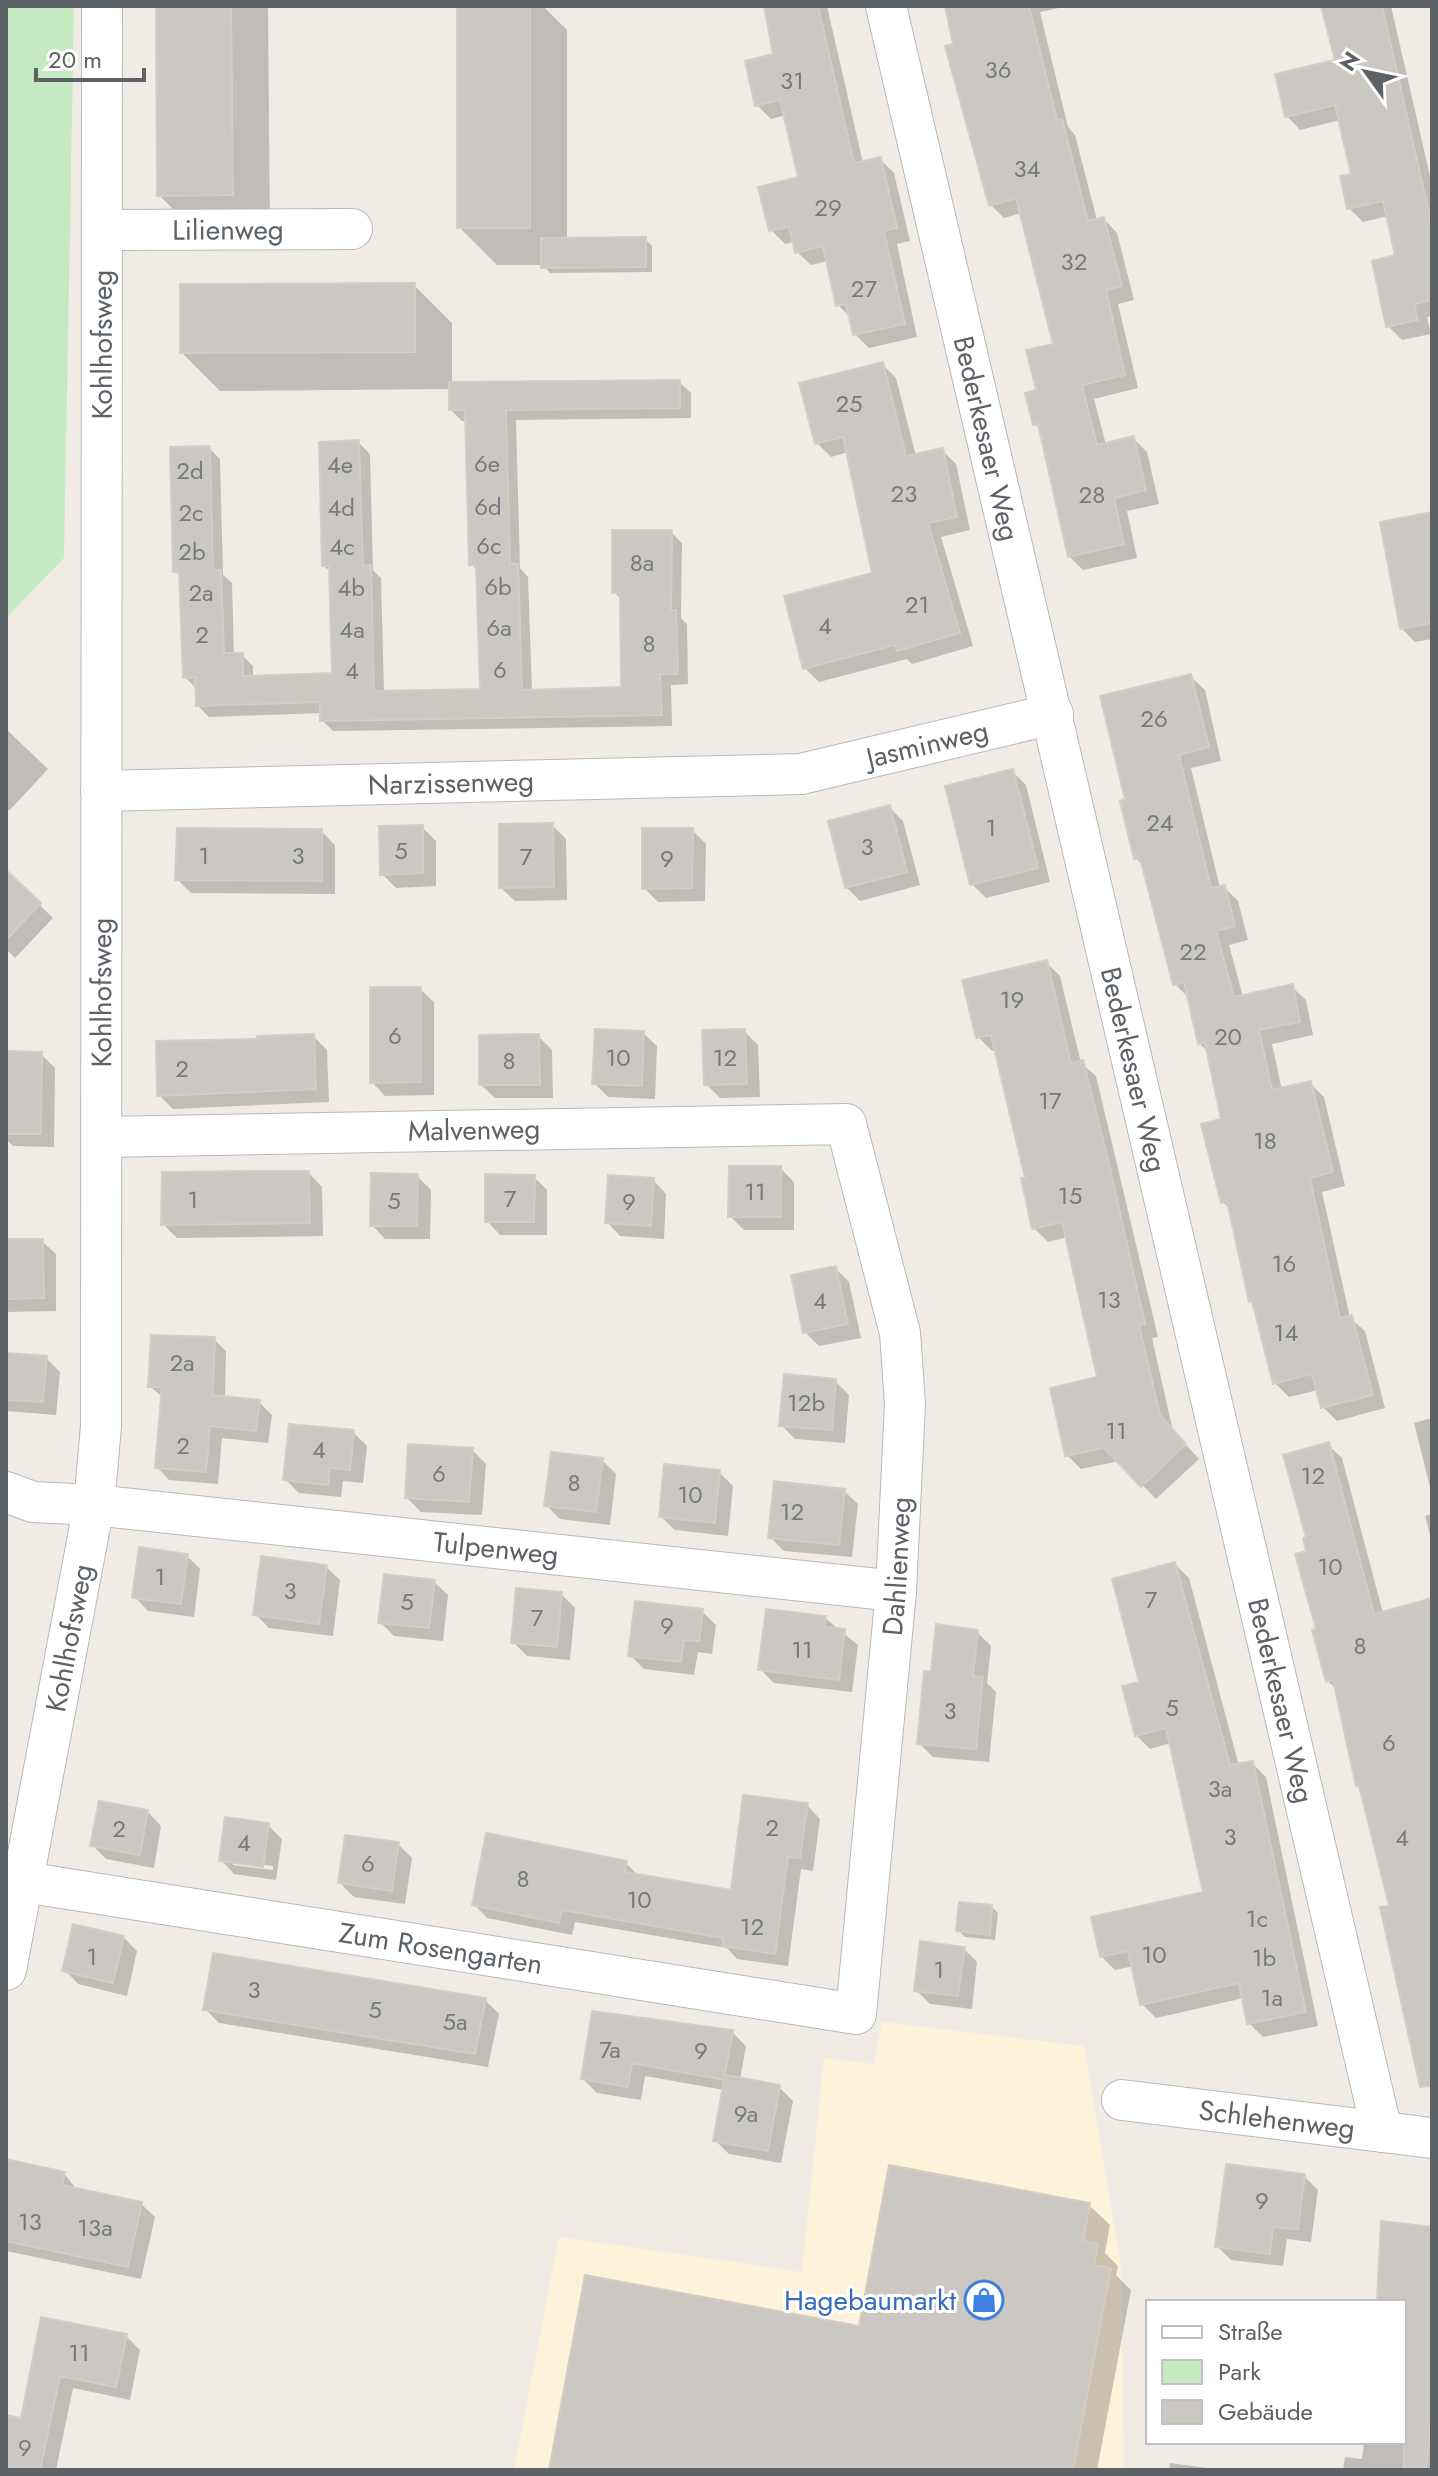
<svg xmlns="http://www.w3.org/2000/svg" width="1438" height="2476" font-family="Jost,sans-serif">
	<rect width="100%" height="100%" fill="#f0ece5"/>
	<path fill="#fff2db" d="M882 2022 1084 2046 1121 2267 1124 2470H514L559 2237 802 2272 824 2058 874 2064Z"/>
	<path fill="#c5e9c0" d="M6 6H74L64 558 6 618Z"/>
	<g fill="#0003" fill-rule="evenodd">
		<path d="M158 6H268L270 232 197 233 159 195Z"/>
		<path d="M459 6H543L567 30V240L645 239 652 246V272L550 273 543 265H497L459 227Z"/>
		<path d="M766 6H827L863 163 880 159 894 173 910 241 897 244 917 337 869 348 855 334 852 319 838 305 828 261 811 265 797 252 795 242 785 244 771 230 800 179 786 115 771 119 757 105 775 56Z"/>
		<path d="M947 6H1068L1040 12 1068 127 1075 135 1097 220 1104 219 1117 233 1134 300 1118 304 1138 388 1094 399 1106 445 1134 439 1147 452 1159 504 1127 511 1137 558 1083 570 1069 556 1042 431 1035 424 1038 392 1056 345 1022 213 1004 218 991 205 947 47 955 45Z"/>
		<path d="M1323 6H1391L1432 185V316L1427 317 1431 334 1402 340 1388 326 1397 257 1388 216 1363 222 1349 208 1353 175 1340 120 1300 130 1287 116 1337 61Z"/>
		<path d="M414 285 452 323V384L679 382 691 393V418L516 420 520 568 528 577 532 691 623 689 622 600 614 592 671 532 682 543 681 618 687 624 688 684 671 685 672 726 333 731 322 720V713L209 717 198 706 196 688 185 677 181 577 175 571 209 448 220 459 223 575 232 583 234 655H242L253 666V677L334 675 332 573 324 566 359 443 370 454 373 570 381 578 384 693 482 691 478 571 471 564 468 421H462L451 410V389L220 391 182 353Z"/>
		<path d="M882 364 896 378 916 456 942 450 956 464 970 530 941 537 973 646 912 664 907 659 819 682 805 668 875 574 848 452 831 457 817 443Z"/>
		<path d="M1432 514V639L1415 642 1401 628Z"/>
		<path d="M1191 677 1205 690 1221 761 1191 768 1220 888 1224 887 1238 901 1248 940 1229 945 1243 997 1292 987 1306 1000 1313 1035 1272 1044 1282 1090 1310 1083 1324 1097 1345 1186 1322 1192 1350 1318 1365 1331 1385 1408 1337 1421 1323 1407 1318 1390 1289 1397 1275 1383 1255 1305 1251 1301 1231 1210 1223 1202V1120L1210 1054 1199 1043 1190 999 1175 984 1145 867 1136 858 1127 801Z"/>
		<path d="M6 729 48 769 9 811 6 808Z"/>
		<path d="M1012 771 1026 785 1050 882 986 898 972 884Z"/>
		<path d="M889 807 903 821 920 885 860 901 846 887Z"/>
		<path d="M552 825 566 839 567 900 515 901 501 888Z"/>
		<path d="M422 827 436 841V886L396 888 382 874Z"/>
		<path d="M692 830 706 844 705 901 658 902 644 888Z"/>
		<path d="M321 831 335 845V894L191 893 177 879Z"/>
		<path d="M7 873 53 918 15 958 6 949Z"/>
		<path d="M1046 962 1060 976 1081 1063 1096 1076 1158 1337 1152 1338 1173 1431 1199 1459 1156 1499 1119 1461 1081 1469 1067 1455 1099 1379 1068 1237 1048 1242 1034 1228 1027 1179 997 1050 992 1051 978 1037Z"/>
		<path d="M420 989 434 1002V1095L385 1096 372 1082Z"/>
		<path d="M744 1031 758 1045 760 1097 720 1098 706 1084Z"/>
		<path d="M643 1033 657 1046 655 1099 608 1097 594 1083Z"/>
		<path d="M313 1036 327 1050 329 1102 173 1109 159 1095 259 1041Z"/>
		<path d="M538 1036 552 1050 553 1098H495L481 1085Z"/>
		<path d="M6 1053 41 1054 55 1068 54 1147 13 1146 6 1139Z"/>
		<path d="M780 1168 794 1182V1230H744L730 1216Z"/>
		<path d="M309 1173 322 1187 323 1236 177 1238 163 1224Z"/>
		<path d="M417 1176 431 1190 430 1239H385L372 1225Z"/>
		<path d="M534 1177 547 1190V1235H500L487 1221Z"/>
		<path d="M653 1180 666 1194 664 1239 620 1236 607 1222Z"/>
		<path d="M6 1241H42L56 1254V1311L6 1312Z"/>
		<path d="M835 1268 849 1282 861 1338 819 1346 805 1332Z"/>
		<path d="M214 1339 226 1351 225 1398 259 1402 272 1415 268 1443 222 1438 218 1484 169 1480 157 1467 163 1398 150 1386Z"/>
		<path d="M6 1355 46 1358 60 1372 56 1415 6 1411Z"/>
		<path d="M835 1381 849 1395 845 1443 795 1439 781 1425Z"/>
		<path d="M1432 1418V1495L1414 1423Z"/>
		<path d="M353 1432 367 1446 363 1483 343 1481 341 1497 299 1493 286 1480Z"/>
		<path d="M1328 1445 1342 1458 1383 1613 1432 1707V2085L1337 1690 1328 1681 1319 1630 1309 1539Z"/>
		<path d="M472 1450 486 1464 482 1515 421 1512 407 1498Z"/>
		<path d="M602 1460 616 1474 610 1525 560 1519 546 1505Z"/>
		<path d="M719 1472 733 1486 728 1536 675 1530 661 1517Z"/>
		<path d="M844 1491 858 1504 852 1557 784 1551 770 1537Z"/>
		<path d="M1432 1514V1542L1425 1516Z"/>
		<path d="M187 1556 200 1569 194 1617 148 1611 135 1597Z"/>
		<path d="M1175 1564 1189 1578 1239 1766 1252 1763 1266 1777 1318 2026 1263 2037 1249 2023 1244 1998 1156 2018 1142 2004 1134 1966 1115 1970 1101 1956 1206 1893 1171 1743 1150 1749 1136 1735 1142 1683Z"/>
		<path d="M326 1567 340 1580 333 1636 269 1628 255 1614Z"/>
		<path d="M434 1582 448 1595 443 1641 394 1636 380 1622Z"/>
		<path d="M561 1594 575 1608 570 1660 527 1656 513 1642Z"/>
		<path d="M702 1611 716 1625 712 1654 698 1652 694 1675 644 1669 630 1655Z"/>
		<path d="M825 1618 858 1645 852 1692 774 1683 760 1669Z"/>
		<path d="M977 1632 991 1646 987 1683 996 1692 989 1762 933 1757 919 1743 933 1674Z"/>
		<path d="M807 1805 820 1819 813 1871 801 1869 788 1966 737 1959 727 1948 575 1922 572 1935 487 1918 474 1904 626 1863 639 1876 732 1892Z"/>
		<path d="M148 1812 161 1826 154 1868 106 1859 92 1845Z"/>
		<path d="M268 1825 282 1839 276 1880 234 1874 221 1860ZM233 1861 273 1866V1870L233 1865Z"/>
		<path d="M398 1844 412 1858 405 1904 354 1897 340 1883Z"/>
		<path d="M992 1907 998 1913 995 1940 965 1937 958 1930Z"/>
		<path d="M123 1937 137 1951 127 1996 78 1984 65 1970Z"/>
		<path d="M964 1949 977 1962 972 2009 930 2004 916 1990Z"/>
		<path d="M485 2000 499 2014 488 2067 219 2023 205 2009Z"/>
		<path d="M679 2022 732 2032 746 2046 740 2080 779 2087 793 2101 781 2163 729 2154 715 2140 724 2090 645 2076 641 2100 597 2093 583 2079 678 2027Z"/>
		<path d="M6 2161 64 2173 77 2190 141 2204 155 2217 141 2279 6 2251Z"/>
		<path d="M1304 2176 1318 2190 1311 2242 1287 2239 1283 2266 1231 2260 1217 2246Z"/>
		<path d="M1089 2205 1110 2225 1105 2253 1118 2266 1116 2275 1131 2290 1097 2470H551L860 2328Z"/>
		<path d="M1382 2223 1432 2229V2470H1343L1345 2457 1362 2459 1364 2442H1404V2302H1379Z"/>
		<path d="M43 2319 126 2336 140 2350 130 2400 73 2388 56 2470H6V2417L23 2420Z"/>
		<path d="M1170 2463 1221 2470H1169Z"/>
	</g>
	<g fill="#cbc7c2" stroke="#d5cdc3" stroke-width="2">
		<path d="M156 6H231L233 195 157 196Z"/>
		<rect x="457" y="6" width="73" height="222"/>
		<path d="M764 6H818L854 163 881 157 897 228 884 231 905 324 853 335 846 304 836 306 823 246 795 253 789 227 769 231 758 187 798 177 780 100 755 106 745 61 773 54Z"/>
		<path d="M945 6H1029L1057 120 1062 119 1088 221 1104 217 1122 286 1106 290 1125 375 1082 385 1097 445 1134 436 1146 490 1114 498 1124 544 1068 557 1038 424 1033 425 1025 393 1036 390 1026 350 1053 344 1016 198 989 206 945 46 953 44Z"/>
		<path d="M1321 6H1382L1432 226V300L1414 304 1418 320 1386 327 1372 261 1395 255 1383 201 1347 209 1340 176 1351 174 1335 105 1285 117 1275 74 1335 60Z"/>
		<path d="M646 237V267L541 268V238Z"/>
		<path d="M415 283V352L180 353V284Z"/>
		<path d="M883 362 906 456 943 448 957 517 928 523 960 633 897 651 895 645 803 669 784 596 872 573 843 437 815 444 799 383Z"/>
		<path d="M680 380V408L506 410 510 564H518L522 690 621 687 620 593H612V530H672L671 610H676L678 674H660L662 715 320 721V702L196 706 195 677 183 678 179 571 173 572 170 447 210 446 213 570H221L224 653H243V676L332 673 329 566H322L319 442 359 440 363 566 371 565 374 691 480 689 476 565H469L465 410H449V382Z"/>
		<path d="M1432 512V623L1400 629 1380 522Z"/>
		<path d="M1191 674 1209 747 1179 755 1211 888 1225 885 1235 926 1216 931 1234 997 1293 984 1300 1022 1259 1030 1272 1090 1311 1081 1333 1172 1310 1178 1340 1318 1352 1315 1373 1395 1321 1408 1312 1374 1273 1384 1252 1301 1249 1302 1227 1201 1221 1203 1201 1124 1221 1119 1205 1043 1198 1044 1184 982 1173 985 1140 858 1134 859 1120 801 1125 799 1100 696Z"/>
		<path d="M1013 769 1038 868 970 885 945 786Z"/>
		<path d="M890 805 907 872 845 888 828 821Z"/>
		<path d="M553 823 554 887 499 888V824Z"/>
		<path d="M423 825V873L380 875 379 826Z"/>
		<path d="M177 828 322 829V881L175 880Z"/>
		<path d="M642 828H693L692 888 642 889Z"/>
		<path d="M6 870 41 903 6 940Z"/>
		<path d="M1047 960 1071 1063 1083 1060 1108 1159 1145 1324 1139 1325 1160 1415 1186 1444 1141 1487 1104 1448 1065 1456 1050 1388 1097 1377 1062 1222 1032 1229 1021 1178H1025L991 1035 976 1038 962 980Z"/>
		<path d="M370 987H421V1082L370 1083Z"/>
		<path d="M595 1029 644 1031 642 1086 592 1084Z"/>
		<path d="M745 1029 747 1084 704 1085 702 1030Z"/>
		<path d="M314 1034 316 1089 157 1096 156 1041 257 1039V1036Z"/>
		<path d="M539 1034 540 1085H479V1035Z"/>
		<path d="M6 1051 42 1052 41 1134H6Z"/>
		<path d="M729 1166H781V1217H728Z"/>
		<path d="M259 1171H309L310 1223 161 1225 162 1172Z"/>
		<path d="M371 1173 418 1174 417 1226H370Z"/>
		<path d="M485 1174 535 1175 534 1222H485Z"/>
		<path d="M608 1175 654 1178 651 1226 605 1223Z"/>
		<path d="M6 1239H43L44 1298 6 1299Z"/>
		<path d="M836 1266 848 1324 803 1333 791 1275Z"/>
		<path d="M151 1335 215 1337 213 1395 260 1400 256 1431 210 1426 206 1472 155 1468 162 1387H148Z"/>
		<path d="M6 1353 47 1356 43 1402 6 1400Z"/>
		<path d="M784 1374 836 1379 832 1430 779 1426Z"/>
		<path d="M289 1424 354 1430 350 1470 330 1468 328 1485 283 1480Z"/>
		<path d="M1329 1442 1374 1614 1432 1598V2086L1420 2087 1380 1907 1389 1906 1359 1786H1356L1333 1680 1326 1682 1312 1630 1316 1629 1295 1554 1306 1551 1303 1538 1306 1537 1283 1455Z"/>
		<path d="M408 1444 473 1448 469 1502 405 1498Z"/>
		<path d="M551 1452 603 1458 596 1512 544 1506Z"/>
		<path d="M664 1464 720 1470 715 1523 659 1517Z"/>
		<path d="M774 1481 845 1489 839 1545 768 1538Z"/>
		<path d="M139 1547 188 1554 181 1604 132 1598Z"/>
		<path d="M261 1556 327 1565 319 1624 253 1615Z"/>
		<path d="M1175 1562 1230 1765 1253 1761 1306 2012 1247 2024 1239 1983 1140 2005 1128 1951 1100 1957 1091 1917 1203 1892 1166 1728 1135 1736 1122 1686 1139 1682 1112 1579Z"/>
		<path d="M384 1574 435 1580 429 1628 378 1623Z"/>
		<path d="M516 1588 562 1592 557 1647 511 1643Z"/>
		<path d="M635 1601 703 1609 699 1641 684 1640 681 1662 628 1656Z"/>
		<path d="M766 1609 826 1616 824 1627 845 1629 839 1680 758 1670Z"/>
		<path d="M936 1624 978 1630 973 1676 983 1677 976 1749 917 1744 924 1671 931 1672Z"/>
		<path d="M743 1795 808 1803 800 1858 788 1857 775 1954 722 1946 723 1938 562 1910 559 1923 472 1905 486 1833 627 1861 625 1872 731 1890Z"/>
		<path d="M99 1801 148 1810 140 1855 90 1846Z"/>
		<path d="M225 1817 269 1823 263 1867 219 1861Z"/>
		<path d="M345 1835 399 1842 392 1891 338 1883Z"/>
		<path d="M959 1902 992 1905 990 1935 956 1931Z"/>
		<path d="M73 1924 124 1936 113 1983 62 1971Z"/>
		<path d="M920 1941 965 1947 958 1996 914 1991Z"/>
		<path d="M213 1953 486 1998 475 2054 203 2010Z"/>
		<path d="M592 2011 733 2030 725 2075 780 2085 768 2151 713 2141 724 2080 632 2063 628 2087 581 2079Z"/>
		<path d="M6 2159 65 2172 62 2185 142 2202 128 2267 6 2241Z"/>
		<path d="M1226 2164 1305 2174 1298 2230 1273 2227 1270 2254 1215 2247Z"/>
		<path d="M889 2165 1090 2203 1083 2241 1098 2244 1094 2265 1111 2268 1073 2470H549L585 2275 859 2326Z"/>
		<path d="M1381 2221 1432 2227V2415L1426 2470H1404V2302H1377Z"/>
		<path d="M41 2317 127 2334 116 2387 60 2376 40 2470H6V2415L21 2418Z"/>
	</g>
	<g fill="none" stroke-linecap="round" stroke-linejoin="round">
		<defs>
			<g id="street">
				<path id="s1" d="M886 6 1382 2132"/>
				<path id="s2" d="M102 230 352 229"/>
				<path id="s3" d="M101 791 801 774 1053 714"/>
				<path id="s4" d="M6 1492 33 1502 94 1505 896 1591"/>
				<path id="s5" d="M24 1882 856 2014 896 1591 905 1404 900 1333 846 1124 102 1137"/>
				<path id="s6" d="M6 1970 94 1505 101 1426 102 6"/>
				<path id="s7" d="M1122 2100 1432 2138"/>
			</g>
		</defs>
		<use href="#street" stroke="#b6b9bd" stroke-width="42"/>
		<use href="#street" stroke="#fff" stroke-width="40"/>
	</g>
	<defs>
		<symbol id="shop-ring" viewBox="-11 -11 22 22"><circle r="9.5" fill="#fff" stroke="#3f7fe0" stroke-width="1.5"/><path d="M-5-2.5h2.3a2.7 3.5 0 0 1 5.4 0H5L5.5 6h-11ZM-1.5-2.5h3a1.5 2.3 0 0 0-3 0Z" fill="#3f7fe0"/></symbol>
	</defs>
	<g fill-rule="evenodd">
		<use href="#shop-ring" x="962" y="2278" width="44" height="44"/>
	</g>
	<g text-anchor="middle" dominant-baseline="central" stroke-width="6" stroke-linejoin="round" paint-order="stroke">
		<g font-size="24" fill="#787b7e">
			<text x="998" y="69">36</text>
			<text x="792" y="80">31</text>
			<text x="1027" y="168">34</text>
			<text x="828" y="207">29</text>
			<text x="1074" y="261">32</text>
			<text x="864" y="288">27</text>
			<text x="849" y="403">25</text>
			<text x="487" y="463">6e</text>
			<text x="340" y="464">4e</text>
			<text x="190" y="470">2d</text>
			<text x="904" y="493">23</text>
			<text x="1092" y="494">28</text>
			<text x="488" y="506">6d</text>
			<text x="341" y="507">4d</text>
			<text x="191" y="512">2c</text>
			<text x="489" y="545">6c</text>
			<text x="342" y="546">4c</text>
			<text x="192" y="551">2b</text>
			<text x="642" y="562">8a</text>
			<text x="498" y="586">6b</text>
			<text x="351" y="587">4b</text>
			<text x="201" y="592">2a</text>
			<text x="917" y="604">21</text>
			<text x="825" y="625">4</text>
			<text x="499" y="627">6a</text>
			<text x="352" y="629">4a</text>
			<text x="202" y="634">2</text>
			<text x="649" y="643">8</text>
			<text x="500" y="669">6</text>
			<text x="352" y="670">4</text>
			<text x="1154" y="718">26</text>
			<text x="1160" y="822">24</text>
			<text x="991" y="827">1</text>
			<text x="867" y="846">3</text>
			<text x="401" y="850">5</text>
			<text x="204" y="855">1</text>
			<text x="298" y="855">3</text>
			<text x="526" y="856">7</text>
			<text x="667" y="858">9</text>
			<text x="1193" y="951">22</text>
			<text x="1012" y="999">19</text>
			<text x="395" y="1035">6</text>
			<text x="1228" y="1036">20</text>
			<text x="618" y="1057">10</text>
			<text x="725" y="1057">12</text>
			<text x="509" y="1060">8</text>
			<text x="182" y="1068">2</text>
			<text x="1050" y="1100">17</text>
			<text x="1265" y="1140">18</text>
			<text x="755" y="1191">11</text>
			<text x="1070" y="1195">15</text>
			<text x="510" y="1198">7</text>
			<text x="193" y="1199">1</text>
			<text x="394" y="1200">5</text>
			<text x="629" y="1201">9</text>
			<text x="1284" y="1263">16</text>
			<text x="1109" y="1299">13</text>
			<text x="820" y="1300">4</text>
			<text x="1286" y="1332">14</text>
			<text x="182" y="1362">2a</text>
			<text x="806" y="1402">12b</text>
			<text x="1116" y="1430">11</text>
			<text x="183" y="1445">2</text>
			<text x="319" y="1449">4</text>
			<text x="439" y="1473">6</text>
			<text x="1313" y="1475">12</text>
			<text x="574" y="1482">8</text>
			<text x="690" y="1494">10</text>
			<text x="792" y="1511">12</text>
			<text x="1330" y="1566">10</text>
			<text x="160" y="1576">1</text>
			<text x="290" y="1590">3</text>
			<text x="1151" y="1599">7</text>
			<text x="407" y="1601">5</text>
			<text x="537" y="1617">7</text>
			<text x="667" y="1625">9</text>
			<text x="1360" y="1645">8</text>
			<text x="802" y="1649">11</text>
			<text x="1172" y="1707">5</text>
			<text x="950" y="1710">3</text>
			<text x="1389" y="1742">6</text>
			<text x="1220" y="1788">3a</text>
			<text x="772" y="1827">2</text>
			<text x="119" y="1828">2</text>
			<text x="1230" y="1836">3</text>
			<text x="1402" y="1837">4</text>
			<text x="244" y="1842">4</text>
			<text x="368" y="1863">6</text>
			<text x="523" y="1878">8</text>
			<text x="639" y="1899">10</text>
			<text x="1257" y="1918">1c</text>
			<text x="752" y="1926">12</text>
			<text x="1154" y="1954">10</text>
			<text x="92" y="1956">1</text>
			<text x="1264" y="1957">1b</text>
			<text x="939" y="1969">1</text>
			<text x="254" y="1989">3</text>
			<text x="1272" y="1997">1a</text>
			<text x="375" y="2009">5</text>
			<text x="455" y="2021">5a</text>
			<text x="610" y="2049">7a</text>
			<text x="701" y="2050">9</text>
			<text x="746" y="2113">9a</text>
			<text x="1262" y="2200">9</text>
			<text x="30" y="2221">13</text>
			<text x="95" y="2227">13a</text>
			<text x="79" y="2352">11</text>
			<text x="25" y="2447">9</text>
		</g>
		<g font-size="28" fill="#5d6267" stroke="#fff">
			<text stroke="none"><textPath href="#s2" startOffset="126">Lilienweg</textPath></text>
			<text stroke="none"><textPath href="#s6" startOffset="1634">Kohlhofsweg</textPath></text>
			<text stroke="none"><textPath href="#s1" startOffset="444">Bederkesaer Weg</textPath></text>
			<text stroke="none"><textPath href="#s3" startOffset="830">Jasminweg</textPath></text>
			<text stroke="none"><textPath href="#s3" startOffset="350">Narzissenweg</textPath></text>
			<text stroke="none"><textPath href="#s6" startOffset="986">Kohlhofsweg</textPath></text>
			<text stroke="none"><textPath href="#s1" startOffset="1092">Bederkesaer Weg</textPath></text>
			<text transform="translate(474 1130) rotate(-1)">Malvenweg</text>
			<text stroke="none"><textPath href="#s4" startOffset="494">Tulpenweg</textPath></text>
			<text stroke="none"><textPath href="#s5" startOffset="1292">Dahlienweg</textPath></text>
			<text stroke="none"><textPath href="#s6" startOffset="338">Kohlhofsweg</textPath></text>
			<text stroke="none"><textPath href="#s1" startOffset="1740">Bederkesaer Weg</textPath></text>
			<text stroke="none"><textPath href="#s5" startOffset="422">Zum Rosengarten</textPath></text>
			<text stroke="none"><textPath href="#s7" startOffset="156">Schlehenweg</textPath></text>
		</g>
		<g font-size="28" fill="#366cbe" stroke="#fff" text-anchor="end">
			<text x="956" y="2300">Hagebaumarkt</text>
		</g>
	</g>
	<rect width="1438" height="2476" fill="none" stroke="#5d6267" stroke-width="16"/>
	<rect x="1146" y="2300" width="260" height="144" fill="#ffffff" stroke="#bec0c2" stroke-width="2"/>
	<rect x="1162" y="2326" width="40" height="12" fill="#ffffff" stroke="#bec0c2" stroke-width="2"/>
	<text x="1218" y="2340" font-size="24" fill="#5d6267">Straße</text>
	<rect x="1162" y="2360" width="40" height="24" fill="#c5e9c0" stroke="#bec0c2" stroke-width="2"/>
	<text x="1218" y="2380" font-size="24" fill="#5d6267">Park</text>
	<rect x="1162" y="2400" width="40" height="24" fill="#cbc7c2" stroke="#bec0c2" stroke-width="2"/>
	<text x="1218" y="2420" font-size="24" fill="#5d6267">Gebäude</text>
	<g transform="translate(1366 72) rotate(303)" stroke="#ffffff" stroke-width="6" paint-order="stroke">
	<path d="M0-6L14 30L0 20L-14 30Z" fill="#5d6267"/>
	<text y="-12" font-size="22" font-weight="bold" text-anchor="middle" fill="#5d6267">N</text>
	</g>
	<path d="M36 68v12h108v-12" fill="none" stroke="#5d6267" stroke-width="4"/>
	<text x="48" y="68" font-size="24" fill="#5d6267" stroke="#ffffff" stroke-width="6" paint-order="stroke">20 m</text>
</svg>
